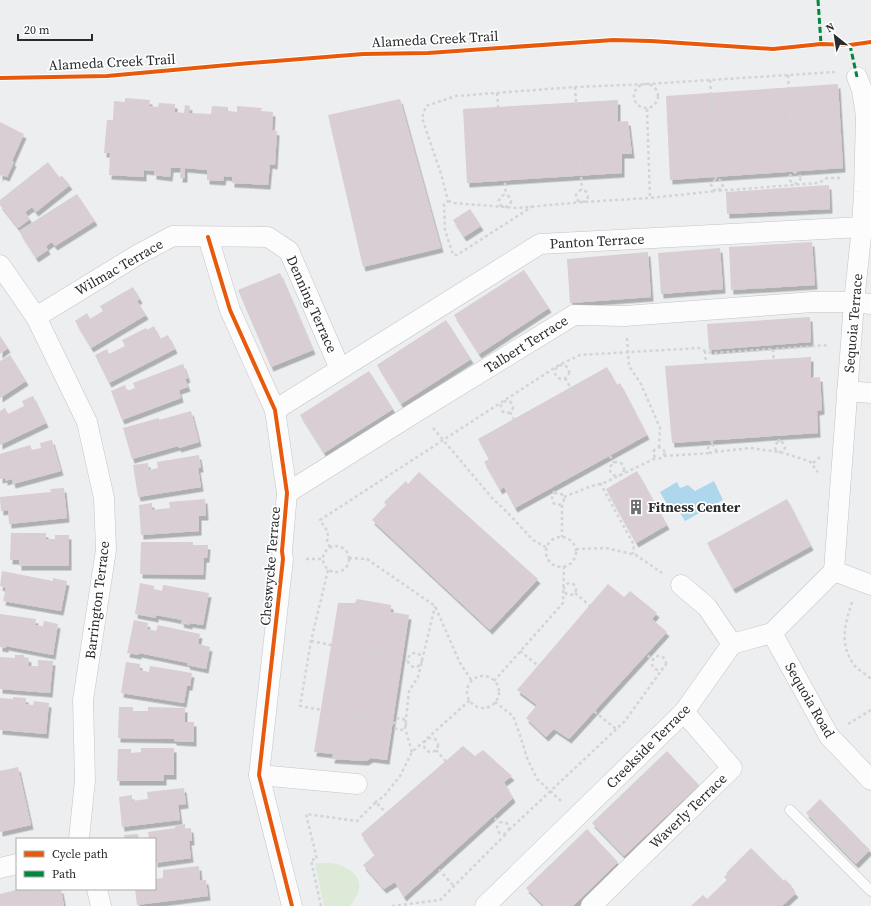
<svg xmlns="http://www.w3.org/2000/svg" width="871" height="906" font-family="'Source Serif 4',serif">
	<defs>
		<filter id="shadow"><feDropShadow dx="2.5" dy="4.5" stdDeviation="0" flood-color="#0004"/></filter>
	</defs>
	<rect width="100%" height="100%" fill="#eceef0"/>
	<path fill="#dcead7" d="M315 863C320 863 325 863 330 863 343 864 362 874 359 889 358 895 353 901 350 906H324Z"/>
	<path fill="#aed6ec" d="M714 481 723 500 685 521 677 508 671 511 660 492 677 482 680 488 688 485 695 491Z"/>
	<g fill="#d8ced3" filter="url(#shadow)">
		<path d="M838 84 843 168 670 180 666 96Z"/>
		<path d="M125 98 150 100 149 106 158 107 159 103 175 104V112L184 113 185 105 190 106 189 113 211 114 212 106 228 107V111L237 112V106L262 108 261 111 273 112 272 130 277 131 275 165 270 164 268 185 232 183V177L224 176 223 181 207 180V170L185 168V178H180L181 168H171L170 177 154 175V171L144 170V177L109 175 110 153H104L107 120H113L114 101 125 102Z"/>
		<path d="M400 99 441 248 363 267 328 115Z"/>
		<path d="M618 100V122L628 121 632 154H622V173L467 183 463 109Z"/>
		<path d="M0 122 24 134 12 161 14 162 7 177 1 175 0 178Z"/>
		<path d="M48 162 59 177 62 176 70 185 36 212 32 207 25 212 30 219 18 228 0 205V200Z"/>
		<path d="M829 185 830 209 727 214 726 192Z"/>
		<path d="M77 194 95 221 55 246 52 242 46 246 48 250 36 258 19 231Z"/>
		<path d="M470 209 481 226 464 237 453 220Z"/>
		<path d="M812 242 815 285 731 290 729 247Z"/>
		<path d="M720 248 723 289 661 294 658 253Z"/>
		<path d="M648 252 651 297 570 303 567 259Z"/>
		<path d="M524 270 549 308 479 354 454 315Z"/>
		<path d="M280 273 313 350 271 367 238 290Z"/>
		<path d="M133 287 140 299 137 301 146 315 91 348 75 321 87 313 90 319 103 311 100 306Z"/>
		<path d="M810 317 811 342 709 350 707 324Z"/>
		<path d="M446 320 471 359 401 404 377 365Z"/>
		<path d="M154 326 160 339 168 335 175 349 109 383 95 355 107 349 109 354 125 346 122 340 146 328 147 330Z"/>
		<path d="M0 336 8 348 0 354Z"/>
		<path d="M10 355 26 381 0 398V361Z"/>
		<path d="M811 357V378L820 377 822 410 817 411 818 433 672 443 665 366Z"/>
		<path d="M183 364 188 378 185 379 188 387 179 390 181 398 122 420 111 391 125 385 127 391 135 388 133 383Z"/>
		<path d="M607 367 617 385 620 383 647 435 515 508 504 487 500 490 484 462 489 459 478 439Z"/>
		<path d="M369 371 393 409 324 453 300 415Z"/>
		<path d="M33 396 46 423 0 445V411L5 408 8 414 24 406 22 401Z"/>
		<path d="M191 411 199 442 179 448 178 446 132 459 123 428 159 418V420Z"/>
		<path d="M52 440 61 471 13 484 12 479 5 481V478L0 479V454L30 445 32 450 41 448 40 443Z"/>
		<path d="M199 455 201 468H198L201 487 138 497 133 465 148 463 149 470 158 468 157 462Z"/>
		<path d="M637 471 667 525 636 543 606 489Z"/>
		<path d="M419 472 538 579 490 630 372 520 386 505 384 502 406 481 408 484Z"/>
		<path d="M64 488 67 518 9 524 8 510 1 511 0 497 51 492 50 489Z"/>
		<path d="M205 499 206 516H199V531L141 535 139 505 152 503V510L170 508 169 502Z"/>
		<path d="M787 499 811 546 733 589 707 543Z"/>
		<path d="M11 533H46V539H55V535H69V566H19V560H10Z"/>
		<path d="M141 542H193V545H208L207 558H204L203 575 140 574Z"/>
		<path d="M2 571 53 581V578L67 581 61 611 3 601 6 588 0 586Z"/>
		<path d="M140 583 154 586V589L162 591 163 585 209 593 203 625 190 623V625L181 623 182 620 156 615V618L135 614Z"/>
		<path d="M608 584 624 597 630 591 657 613 652 619 667 632 569 739 554 729 546 737 526 718 537 705 517 690Z"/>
		<path d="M357 599 391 605V612L409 615 387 760 371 758 366 761 332 759 333 754 314 752 338 603H355Z"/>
		<path d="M0 614 36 619 35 625 43 626 44 621 58 624 53 655 6 646V648L0 647Z"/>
		<path d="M134 620 148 623 147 629 156 631 158 625 200 634 198 644 210 647 206 669 187 665 188 663 139 653V655L127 653Z"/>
		<path d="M15 655H24V657L29 658 28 666H38V660L53 661 50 693 0 689V657L15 658Z"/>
		<path d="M126 662 140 664V670L149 672 150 666 192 673 190 686H187L184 703 121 693Z"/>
		<path d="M13 697 26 698V704L33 705 34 701 49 703 46 734 0 730V698L13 699Z"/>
		<path d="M119 707H133V711H148V707L185 708V722H194V742L174 741V739L118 738Z"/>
		<path d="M463 746 475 756 483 750 512 776 504 782 513 798 404 897 395 882 384 889 363 865 375 855 361 834Z"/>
		<path d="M141 748H174V775H164V781H117L118 749H131V753L141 752Z"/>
		<path d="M667 751 699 785 624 856 592 823Z"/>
		<path d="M18 767 31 825 0 832V771Z"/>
		<path d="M184 788 186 804 178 805 180 820 122 827 119 797 132 795V801L148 799 147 792Z"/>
		<path d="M820 799 870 850 856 864 806 813Z"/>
		<path d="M185 824V829L191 828 192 841H189L191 858 155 863V839H149L148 832 175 828V826Z"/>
		<path d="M587 829 618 862 573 906H544L526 888Z"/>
		<path d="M138 834 139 839H125L124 835Z"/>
		<path d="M751 848 784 881 785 879 792 886 790 887 796 893 782 906H691L703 895 707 899 727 880 724 877 727 874 726 873Z"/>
		<path d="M199 866 200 880H206L208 896 137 905 135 889H155V879L163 878V870Z"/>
		<path d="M20 889H36V891L43 889H61L64 906H0V894Z"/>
	</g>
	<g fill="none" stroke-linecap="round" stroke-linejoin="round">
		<defs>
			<path id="service" d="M790 810 871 891"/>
			<g id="minor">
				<path d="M208 237 230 310 275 410 287 493 282 551 283 559 259 775 292 906"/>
				<path d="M0 265 36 317 87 422 104 498 106 550 83 700 85 780 79 839"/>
				<path d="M36 317 139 254 173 236 268 237 289 251 340 369"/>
				<path d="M847 391 871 393"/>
				<path d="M275 410 540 244 862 227 871 228"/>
				<path d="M287 493 419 410 574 315 625 316 813 302H854L871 304"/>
				<path d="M834 571 854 302 862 227 864 192 866 116 862 90 857 77"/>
				<path d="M834 571 871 585"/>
				<path d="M681 585 707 607 732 644"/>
				<path d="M772 633 829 736 871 780"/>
				<path d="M259 775 357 784"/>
				<path d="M0 868 17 864"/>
				<path d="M97 889 101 906"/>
				<path d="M485 906 684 712 732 644 772 633 834 571"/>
				<path d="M591 906 732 768 684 712"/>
			</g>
		</defs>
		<use href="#service" stroke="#c3c4c6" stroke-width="11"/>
		<use href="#minor" stroke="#c3c4c6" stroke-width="21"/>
		<g stroke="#d3d4d5" stroke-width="2.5" stroke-dasharray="3 3" stroke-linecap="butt">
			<path d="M788 75 794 173"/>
			<path d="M0 78 107 76 250 63 363 54 428 53 613 40 651 41 773 49 821 44 850 45 871 42"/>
			<path d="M710 80 716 180"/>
			<circle cx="646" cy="96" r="12"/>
			<path d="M575 87 582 190"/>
			<path d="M497 93 506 195"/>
			<path d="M647 109 650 198"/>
			<circle cx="795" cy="178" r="5.5"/>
			<circle cx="582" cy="196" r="6"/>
			<path d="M718 190 723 187 722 183 720 180C716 178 713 181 711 185L713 189 716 191 819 183 827 178H843"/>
			<circle cx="505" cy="201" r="6"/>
			<path d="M448 201 454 203 517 208 583 202 650 198 716 191"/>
			<path d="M533 206 457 255H453L445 230 444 204 448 201 441 174 422 118 426 106 456 96 575 87 647 84 835 72"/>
			<path d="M627 338 629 366 641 384 660 428 659 448"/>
			<path d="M705 351 712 445"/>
			<circle cx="562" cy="372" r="7"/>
			<path d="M565 378 614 463"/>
			<circle cx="507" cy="407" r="6"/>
			<path d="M510 412 555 494"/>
			<path d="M433 428 493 499 507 512 533 540 547 548"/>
			<circle cx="780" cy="447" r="5"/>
			<path d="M779 442 773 349 829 345"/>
			<circle cx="712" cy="449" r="4"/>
			<circle cx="659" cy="453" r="5.5"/>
			<path d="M715 452 750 448 780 452 809 461C814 464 814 469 818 472"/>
			<path d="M664 456 711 453"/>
			<circle cx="617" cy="469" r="7"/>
			<path d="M813 463 820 457"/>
			<path d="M600 483 634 545 633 554"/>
			<circle cx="558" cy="499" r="6"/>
			<path d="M564 497 589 487 606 482 656 458"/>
			<path d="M562 505V537"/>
			<circle cx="561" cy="552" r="15"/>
			<circle cx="336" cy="559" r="13"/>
			<path d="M330 547 327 542 328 532 320 520 559 365 580 355 699 348 705 351 712 353 773 349"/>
			<path d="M576 549 606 548 636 555 662 573"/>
			<path d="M349 558 367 559 435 606 460 663 472 681"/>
			<path d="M306 559H322"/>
			<path d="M328 570 311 641 300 706 394 723"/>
			<circle cx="570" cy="589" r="6"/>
			<path d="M575 593 653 660"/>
			<path d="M852 602C845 624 839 644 854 665 858 670 866 674 871 679"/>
			<path d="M311 641 407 660"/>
			<path d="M520 651 616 729"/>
			<circle cx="415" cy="660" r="7"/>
			<circle cx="659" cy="663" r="7"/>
			<circle cx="483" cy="692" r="16"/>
			<path d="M494 681 563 603 564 566"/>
			<path d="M495 702 513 716 520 735 527 758 537 779 561 801"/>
			<circle cx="400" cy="724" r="6"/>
			<path d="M848 724 871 710"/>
			<circle cx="431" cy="745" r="7"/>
			<path d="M436 750 499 823"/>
			<path d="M412 752 405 728 409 691 418 677 435 606"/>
			<path d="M375 801 376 802 385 795 400 776 412 752 470 700"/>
			<circle cx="503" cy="828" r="6"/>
			<path d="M509 830 625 721 663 668"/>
			<path d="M321 906 311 860 317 859 306 814 357 821 376 802 454 886"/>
			<path d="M392 906 440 900 507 833"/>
		</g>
		<use href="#service" stroke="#fcfcfd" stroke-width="10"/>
		<use href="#minor" stroke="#fcfcfd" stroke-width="20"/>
		<g stroke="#00873e" stroke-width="3" stroke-dasharray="6 3" stroke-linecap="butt">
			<path d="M818 0 821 44"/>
			<path d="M850 45 857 77"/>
		</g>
		<defs>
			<g id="cycleway">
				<path d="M0 78 107 76 250 63 363 54 428 53 613 40 651 41 773 49 821 44 850 45 871 42"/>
				<path d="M208 237 230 310 275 410 287 493 282 551 283 559 259 775 292 906"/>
			</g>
		</defs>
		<use href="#cycleway" stroke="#fff" stroke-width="6"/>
		<use href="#cycleway" stroke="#e8590c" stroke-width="4"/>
	</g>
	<defs>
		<symbol id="building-bare" viewBox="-9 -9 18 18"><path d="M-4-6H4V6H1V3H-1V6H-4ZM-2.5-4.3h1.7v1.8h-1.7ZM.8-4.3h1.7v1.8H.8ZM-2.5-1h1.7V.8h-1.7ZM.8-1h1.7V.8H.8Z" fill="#6e6f71" stroke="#fff" stroke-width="2.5" paint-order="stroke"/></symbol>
	</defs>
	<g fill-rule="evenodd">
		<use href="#building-bare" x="625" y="496" width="22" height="22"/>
	</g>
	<g text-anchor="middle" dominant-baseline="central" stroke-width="3.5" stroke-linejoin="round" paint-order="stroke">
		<g font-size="14" fill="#2a2b2d" stroke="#fff">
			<text transform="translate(435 39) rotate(-3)">Alameda Creek Trail</text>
			<text transform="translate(112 62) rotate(-3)">Alameda Creek Trail</text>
			<text transform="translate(597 241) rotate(-3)">Panton Terrace</text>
			<text transform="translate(119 267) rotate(-30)">Wilmac Terrace</text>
			<text transform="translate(312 304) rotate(66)">Denning Terrace</text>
			<text transform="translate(853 323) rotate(-85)">Sequoia Terrace</text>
			<text transform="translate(526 344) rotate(-32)">Talbert Terrace</text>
			<text transform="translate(270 566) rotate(-85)">Cheswycke Terrace</text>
			<text transform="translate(97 600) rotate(-83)">Barrington Terrace</text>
			<text transform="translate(810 700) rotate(60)">Sequoia Road</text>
			<text transform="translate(648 746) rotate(-45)">Creekside Terrace</text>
			<text transform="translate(688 811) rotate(-44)">Waverly Terrace</text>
		</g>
		<g font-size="14" font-weight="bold" fill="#2a2b2d" stroke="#fff" text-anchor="start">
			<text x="648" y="507">Fitness Center</text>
		</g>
	</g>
	<rect x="16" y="838" width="140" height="52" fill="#ffffff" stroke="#aaaaab"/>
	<rect x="24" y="851" width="20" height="6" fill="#e8590c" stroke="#aaaaab"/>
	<text x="52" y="858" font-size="12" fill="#2a2b2d">Cycle path</text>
	<rect x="24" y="871" width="20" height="6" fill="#00873e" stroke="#aaaaab"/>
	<text x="52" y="878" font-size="12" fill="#2a2b2d">Path</text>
	<g transform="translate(835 36) rotate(330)" stroke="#ffffff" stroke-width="3" paint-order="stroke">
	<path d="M0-3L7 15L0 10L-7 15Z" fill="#2a2b2d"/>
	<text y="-6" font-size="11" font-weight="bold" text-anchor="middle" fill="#2a2b2d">N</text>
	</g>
	<path d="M18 34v6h74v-6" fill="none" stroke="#2a2b2d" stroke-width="2"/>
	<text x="24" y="34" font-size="12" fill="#2a2b2d" stroke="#ffffff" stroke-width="3" paint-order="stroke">20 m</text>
</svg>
